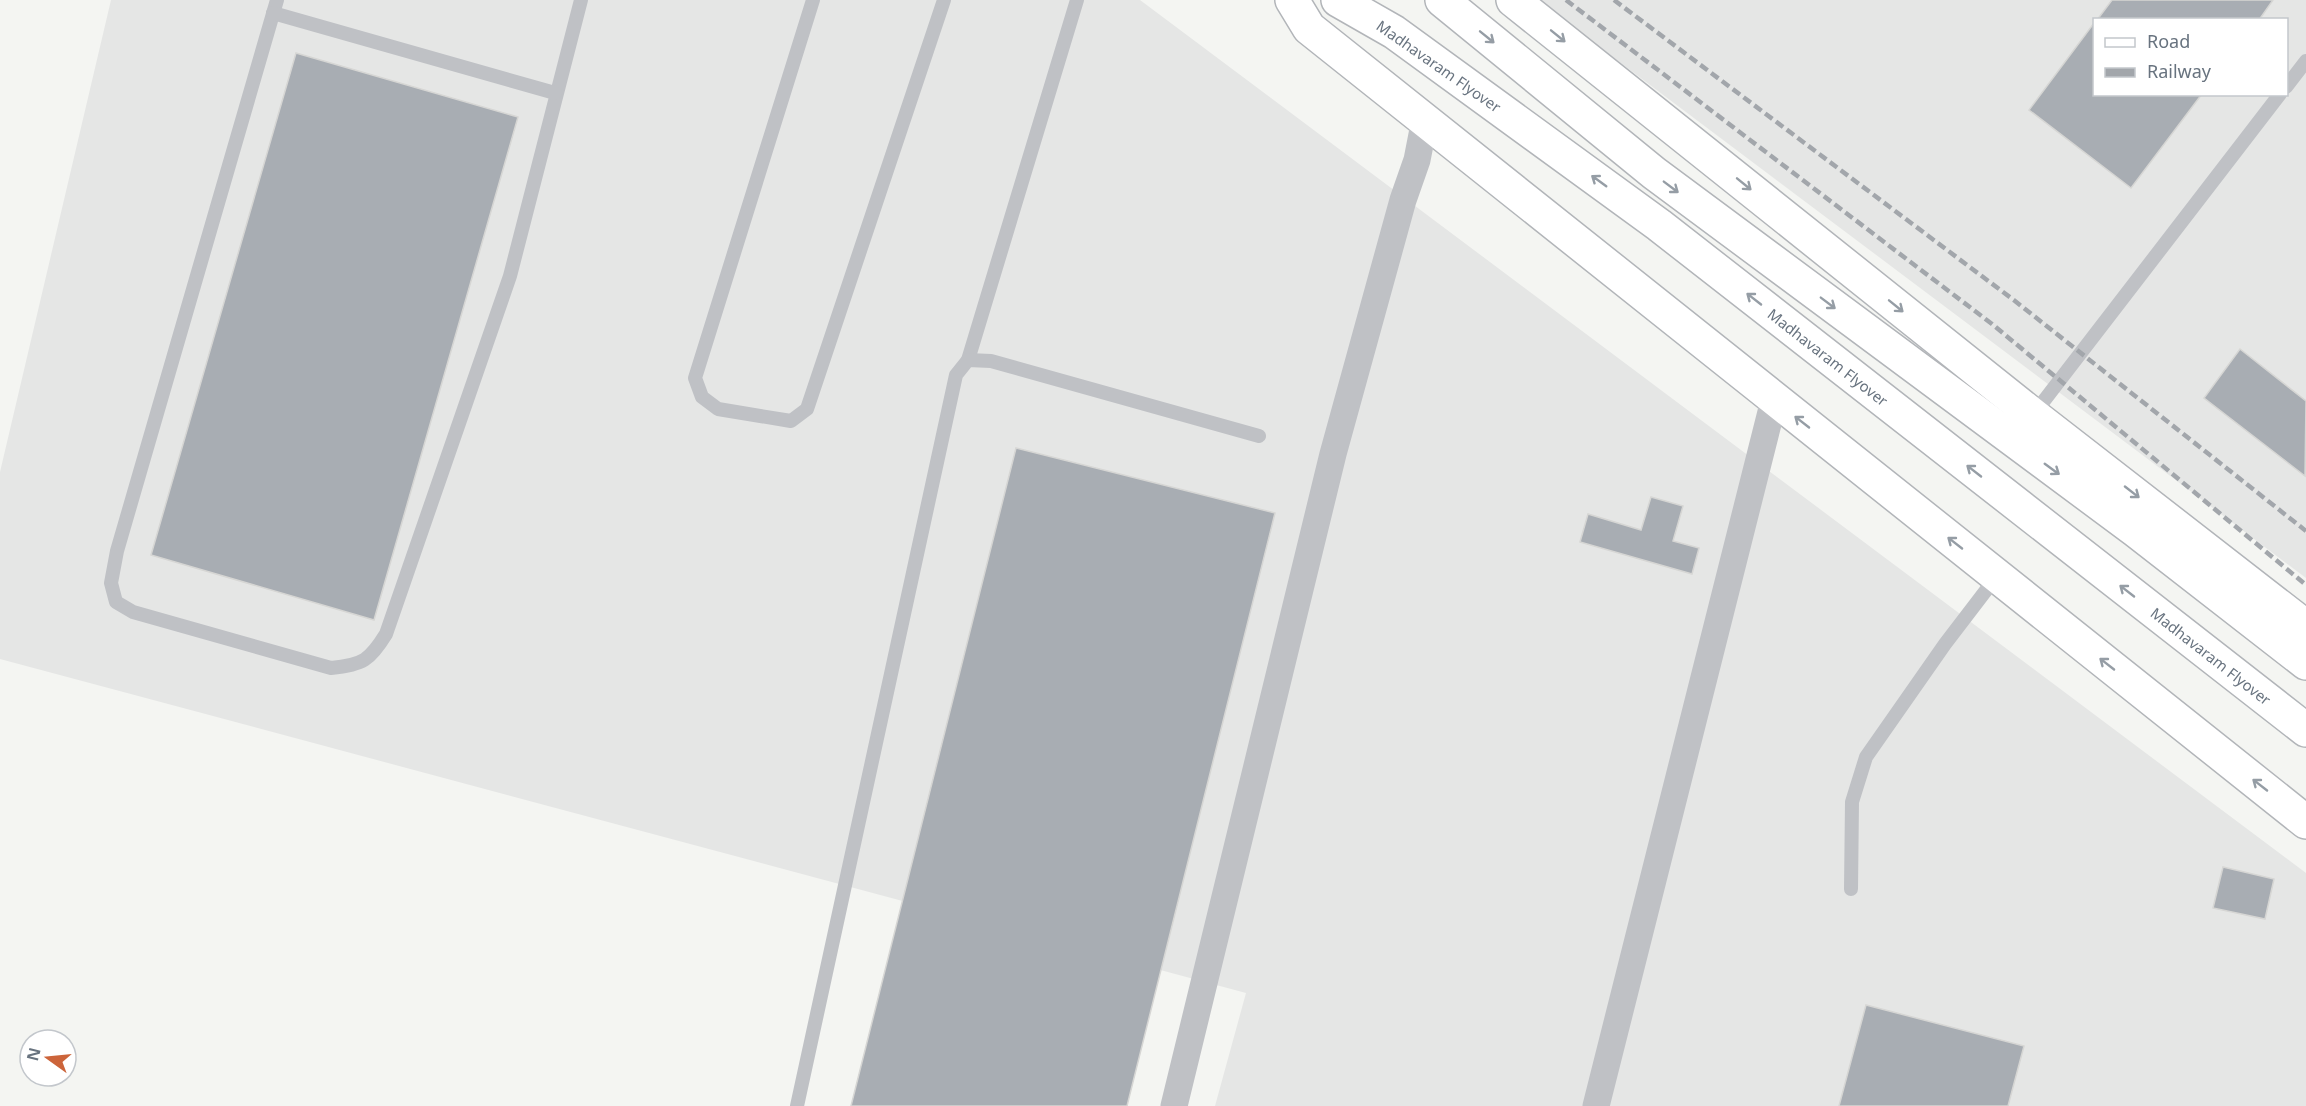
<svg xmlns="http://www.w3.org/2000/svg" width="2306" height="1106" font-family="'Noto Sans',sans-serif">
	<rect width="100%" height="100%" fill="#f4f5f2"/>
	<g fill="#e5e6e5" fill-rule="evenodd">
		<path d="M111 0H1140L2306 873V1106H1215L1246 993 0 659V472Z"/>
		<path d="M1537 0H2306V578ZM2094 20H2286V94H2094Z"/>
	</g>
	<g fill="#a8adb3" stroke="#d6d6d4" stroke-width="1.5">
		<path d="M2112 0H2273L2259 20H2097Z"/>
		<path d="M2094 23V94H2202L2131 188 2029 110Z"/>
		<path d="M296 53 518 117 374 620 151 555Z"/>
		<path d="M2240 349 2306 401 2305 476 2204 398Z"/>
		<path d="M1016 448 1275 513 1127 1106H851Z"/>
		<path d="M1651 497 1683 506 1673 541 1699 548 1692 574 1580 542 1588 514 1641 530Z"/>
		<path d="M2223 867 2274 879 2265 919 2213 908Z"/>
		<path d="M1866 1005 2024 1046 2008 1106H1839Z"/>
	</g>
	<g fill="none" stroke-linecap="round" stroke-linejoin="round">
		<defs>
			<g id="primary">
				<path d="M1292 0 1309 28 2306 822"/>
				<path d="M1338 0 1394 32 1659 225 2306 730"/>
				<path d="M1442 0 1654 173 2135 530 2306 663"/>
				<path d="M1513 0 2033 415 2306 627"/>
			</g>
		</defs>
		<use href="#primary" stroke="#b2b5b9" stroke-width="36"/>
		<g stroke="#bfc1c5" stroke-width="14">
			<path d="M277 0 117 551 111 583 116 602 133 612 331 668C363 665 370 660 386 634L510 276 581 0"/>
			<path d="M813 0 695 378 702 397 718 409 791 421 807 409 944 0"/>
			<path d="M273 13 555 93"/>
			<path d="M2286 87 2306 61"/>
			<path d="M968 360 1077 0"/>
			<path d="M2033 415 2280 94"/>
			<path d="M1851 889 1852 802 1866 757 1945 644 1997 576"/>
			<path d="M797 1106 956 375 968 360 991 361 1259 436"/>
		</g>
		<g stroke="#bfc1c5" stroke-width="27">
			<path d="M1174 1106 1333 454 1403 200 1417 160 1425 119"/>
			<path d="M1596 1106 1774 400"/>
		</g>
		<use href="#primary" stroke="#fff" stroke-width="33"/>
		<g stroke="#a2a6ab" stroke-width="4.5" stroke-dasharray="9 4.5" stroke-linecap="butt">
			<path d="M1566 0 1992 324 2306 585"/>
			<path d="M1614 0 2015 301 2306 531"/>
		</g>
	</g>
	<defs><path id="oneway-shaft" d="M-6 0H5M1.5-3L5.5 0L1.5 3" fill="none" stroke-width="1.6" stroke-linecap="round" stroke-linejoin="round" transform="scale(1.5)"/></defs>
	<g stroke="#959da5">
		<use href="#oneway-shaft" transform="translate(1558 36) rotate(39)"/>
		<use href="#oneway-shaft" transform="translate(1487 37) rotate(39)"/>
		<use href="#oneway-shaft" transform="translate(1599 181) rotate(-144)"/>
		<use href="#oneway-shaft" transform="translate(1744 184) rotate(39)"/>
		<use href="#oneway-shaft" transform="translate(1671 187) rotate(37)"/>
		<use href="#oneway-shaft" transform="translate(1754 299) rotate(-142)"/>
		<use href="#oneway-shaft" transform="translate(1828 303) rotate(37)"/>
		<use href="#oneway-shaft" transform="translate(1896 306) rotate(39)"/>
		<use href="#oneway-shaft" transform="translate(1802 422) rotate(-142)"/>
		<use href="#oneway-shaft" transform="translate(2052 469) rotate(36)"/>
		<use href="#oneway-shaft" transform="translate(1974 471) rotate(-142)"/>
		<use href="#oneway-shaft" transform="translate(2132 492) rotate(38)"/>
		<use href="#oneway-shaft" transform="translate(1955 543) rotate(-142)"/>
		<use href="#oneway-shaft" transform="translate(2127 591) rotate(-142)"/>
		<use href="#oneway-shaft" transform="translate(2107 664) rotate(-142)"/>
		<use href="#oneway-shaft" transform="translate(2260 785) rotate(-142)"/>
	</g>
	<g text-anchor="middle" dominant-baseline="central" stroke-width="6" stroke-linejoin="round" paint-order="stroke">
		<g font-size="15" fill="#68737f" stroke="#fff">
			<text transform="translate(1439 66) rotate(35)">Madhavaram Flyover</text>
			<text transform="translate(1828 357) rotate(38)">Madhavaram Flyover</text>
			<text transform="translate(2211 656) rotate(38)">Madhavaram Flyover</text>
		</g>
	</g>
	<rect x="2093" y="18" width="195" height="78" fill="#ffffff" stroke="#c3c7cc" stroke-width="1.5"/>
	<rect x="2105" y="38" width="30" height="9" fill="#ffffff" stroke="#c3c7cc" stroke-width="1.5"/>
	<text x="2147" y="48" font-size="18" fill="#68737f">Road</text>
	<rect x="2105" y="68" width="30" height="9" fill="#a2a6ab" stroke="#c3c7cc" stroke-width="1.5"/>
	<text x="2147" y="78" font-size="18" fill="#68737f">Railway</text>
	<g transform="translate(48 1058) rotate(285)"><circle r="28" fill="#ffffff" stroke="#c3c7cc" stroke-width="1.5"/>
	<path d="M0-4.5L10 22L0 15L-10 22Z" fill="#cc643a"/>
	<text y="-9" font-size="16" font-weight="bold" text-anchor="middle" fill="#68737f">N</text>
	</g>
</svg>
